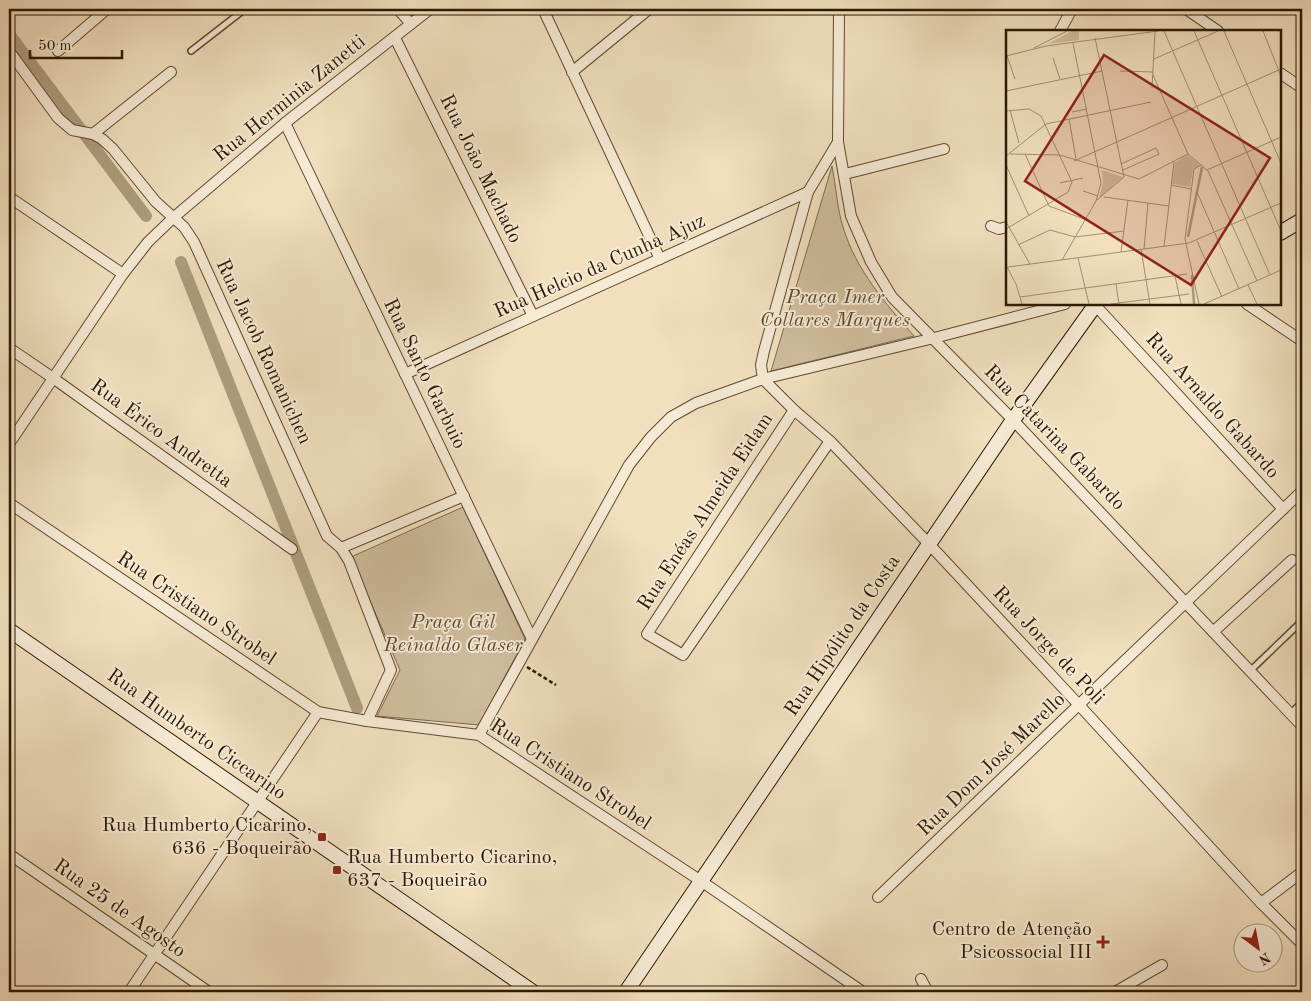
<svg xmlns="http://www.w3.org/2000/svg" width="1311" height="1001" font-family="'Old Standard TT',serif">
	<rect width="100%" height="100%" fill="#f1dfbe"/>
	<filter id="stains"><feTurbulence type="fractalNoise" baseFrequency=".004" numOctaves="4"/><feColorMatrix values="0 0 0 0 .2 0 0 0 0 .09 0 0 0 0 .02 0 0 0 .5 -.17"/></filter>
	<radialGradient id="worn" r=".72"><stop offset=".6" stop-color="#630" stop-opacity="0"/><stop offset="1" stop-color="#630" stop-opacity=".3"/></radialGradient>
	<g fill="#d0bd9e" stroke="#7e6b50">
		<path d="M832 166C836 186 837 208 843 227 856 270 885 303 914 336L771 371Z"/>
		<path d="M463 507 525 639 479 725 377 716 400 670 351 557Z"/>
	</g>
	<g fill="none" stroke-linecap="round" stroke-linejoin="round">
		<g stroke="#ae9c7e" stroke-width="12">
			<path d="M9 34 146 216"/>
			<path d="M181 262 357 708"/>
		</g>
		<defs>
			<g id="lane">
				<path d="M191 51 245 9"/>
				<path d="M1250 671 1302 621"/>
				<path d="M1291 713 1302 702"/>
			</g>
			<g id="street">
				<path d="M398 9 411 24"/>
				<path d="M543 9 660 259"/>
				<path d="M839 9 838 142 808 192 764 351 761 365 763 379 794 410 830 441 929 544 1079 705 1261 903 1302 944"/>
				<path d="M1186 9 1218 31"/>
				<path d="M1060 31 1072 9"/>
				<path d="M395 38 533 316"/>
				<path d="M9 51 58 118 72 130 93 134 102 139 113 149 156 202 184 227 194 242 327 536 341 548 349 561 391 670 367 721"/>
				<path d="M58 51 107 9"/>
				<path d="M572 72 649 9"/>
				<path d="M1280 73 1302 88"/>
				<path d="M285 123 532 639"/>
				<path d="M93 134 171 72"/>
				<path d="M838 142 851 216 871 262 892 297 1013 420 1302 726"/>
				<path d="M845 174 944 149"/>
				<path d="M9 197 123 274"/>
				<path d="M991 226 999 229 1007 227"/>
				<path d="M1247 304 1302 341"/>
				<path d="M1095 305 1283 509"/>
				<path d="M9 348 53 378 292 549"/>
				<path d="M405 374 808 192"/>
				<path d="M794 410 647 634 683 655 830 441"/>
				<path d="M9 444 123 274 148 242 173 218 285 123 430 9"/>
				<path d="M9 503 318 712 367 721 479 735 701 881 863 992"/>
				<path d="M341 548 464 496"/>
				<path d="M1213 632 1292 560"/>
				<path d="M479 735 629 465 651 437 671 417 696 403 763 379 934 338 1065 304"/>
				<path d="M9 854 209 992"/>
				<path d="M878 897 1302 491"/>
				<path d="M1261 903 1302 872"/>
				<path d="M921 979 928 992"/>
				<path d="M129 992 318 712"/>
				<path d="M1115 992 1162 965"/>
			</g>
			<g id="secondary">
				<path d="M1280 233 1302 220"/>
				<path d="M9 630 533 992"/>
				<path d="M626 992 1013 420 1096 304"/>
			</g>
		</defs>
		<use href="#lane" stroke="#5d4a31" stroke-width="8"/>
		<use href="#street" stroke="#5d4a31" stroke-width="12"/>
		<use href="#secondary" stroke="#2c1902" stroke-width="16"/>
		<path stroke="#2c1902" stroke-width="2.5" stroke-dasharray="4 2.5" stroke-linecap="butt" d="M527 667 556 685"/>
		<use href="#lane" stroke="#f6ead5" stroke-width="5"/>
		<use href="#street" stroke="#f6ead5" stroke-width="10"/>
		<use href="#secondary" stroke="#f6ead5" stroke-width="14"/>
	</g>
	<g fill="#8f2418" stroke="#f6ead5" stroke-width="2">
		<rect x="317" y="832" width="10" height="10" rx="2.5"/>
		<rect x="332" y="865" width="10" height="10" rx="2.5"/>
		<path d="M1100.5 934.5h5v5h5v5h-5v5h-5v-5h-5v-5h5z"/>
	</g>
	<g text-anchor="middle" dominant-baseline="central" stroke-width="4" stroke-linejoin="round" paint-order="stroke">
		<g font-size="20" fill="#2c1902" stroke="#f6ead5">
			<text transform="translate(290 99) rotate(-39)">Rua Herminia Zanetti</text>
			<text transform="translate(480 169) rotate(64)">Rua João Machado</text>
			<text transform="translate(600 267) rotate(-24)">Rua Helcio da Cunha Ajuz</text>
			<text transform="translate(263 352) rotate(65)">Rua Jacob Romanichen</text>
			<text transform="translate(424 374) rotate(64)">Rua Santo Garbuio</text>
			<text transform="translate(1212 406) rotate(48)">Rua Arnaldo Gabardo</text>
			<text transform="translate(161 434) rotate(36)">Rua Érico Andretta</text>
			<text transform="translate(1054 438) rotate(46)">Rua Catarina Gabardo</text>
			<text transform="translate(706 512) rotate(-57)">Rua Enéas Almeida Eidam</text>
			<text transform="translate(196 609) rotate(34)">Rua Cristiano Strobel</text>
			<text transform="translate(843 636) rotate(-56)">Rua Hipólito da Costa</text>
			<text transform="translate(1048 646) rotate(47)">Rua Jorge de Poli</text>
			<text transform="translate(196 735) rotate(35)">Rua Humberto Ciccarino</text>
			<text transform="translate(992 765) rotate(-44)">Rua Dom José Marello</text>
			<text transform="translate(570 775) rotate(33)">Rua Cristiano Strobel</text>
			<text transform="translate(119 909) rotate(35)">Rua 25 de Agosto</text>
		</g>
		<g font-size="20" font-style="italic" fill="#5d4a31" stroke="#f6ead5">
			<text x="835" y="298">Praça Imer<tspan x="835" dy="23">Collares Marques</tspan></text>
			<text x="453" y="623">Praça Gil<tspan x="453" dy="23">Reinaldo Glaser</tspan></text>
		</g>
		<g font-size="20" fill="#2c1902" stroke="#f6ead5" text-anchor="end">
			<text x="312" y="826">Rua Humberto Cicarino,<tspan x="312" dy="23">636 - Boqueirão</tspan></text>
			<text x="347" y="858" text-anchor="start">Rua Humberto Cicarino,<tspan x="347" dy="23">637 - Boqueirão</tspan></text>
			<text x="1092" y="930">Centro de Atenção<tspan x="1092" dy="23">Psicossocial III</tspan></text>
		</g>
	</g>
	<g transform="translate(1006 30)">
		<rect width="275" height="275" fill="#f1dfbe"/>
		<path d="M66 1H73V10L42 14ZM181 125 194 135 187 139 184 157 166 154 169 133ZM96 140 117 147 93 168 97 153Z" fill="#d0bd9e"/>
		<path fill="none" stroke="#ae9c7e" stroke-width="2.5" d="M182 207 196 137M186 245 188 274"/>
		<path fill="none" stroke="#a29073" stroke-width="1" d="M158 1 264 245M188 1 275 201M218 1 275 133M257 1 275 46M89 8 118 147 91 170M28 18 61 1M0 26 40 16 152 1M1 26 9 49M47 28 54 49M148 29 212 1M114 41 147 42M147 45 182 124 202 141 251 251M146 58 149 1M0 61 96 41M4 80 13 113M0 81 23 79 35 86 66 152 62 162 0 199M66 82 81 79M63 89 70 129M4 124 54 125 133 149 182 124M19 124 43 176 78 189M0 126 40 94 145 72M68 131 275 39M115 134 150 118 153 124 117 140M0 135 23 186M201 140 275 107M54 153 77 148M165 155 185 159M77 161 92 166M191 162 233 259M98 167 163 176M0 192 24 234M191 211 216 267M12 215 44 200 69 207 118 201M158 217 168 132M135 219 144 274M138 219 142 173M115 222 122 170M72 228 83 274M56 230 90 171 95 153 67 13M0 235 10 254 16 274M2 237 183 213 275 173M169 246 175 274M110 254 113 274M242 255 251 274M14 267 181 244M105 274 183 264M193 274 179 209 188 139 195 135M198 274 275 240"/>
		<path fill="#8f2418" fill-opacity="0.15" stroke="#8f2418" stroke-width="2.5" d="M98 25 264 128 185 255 19 151Z"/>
		<rect width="275" height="275" fill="none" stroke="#2c1902" stroke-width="2.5"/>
	</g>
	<rect width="1311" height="1001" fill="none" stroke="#f1dfbe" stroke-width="30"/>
	<rect x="10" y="10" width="1291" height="981" fill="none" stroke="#2c1902" stroke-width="2.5"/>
	<rect x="15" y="15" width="1281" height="971" fill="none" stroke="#2c1902"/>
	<g transform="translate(1258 948) rotate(148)"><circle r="24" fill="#f6ead5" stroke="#a59681"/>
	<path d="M0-4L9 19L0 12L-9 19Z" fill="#8f2418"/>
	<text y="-8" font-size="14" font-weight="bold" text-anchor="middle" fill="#2c1902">N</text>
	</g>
	<path d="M30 50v8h92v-8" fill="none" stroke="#2c1902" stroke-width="2.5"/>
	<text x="38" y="50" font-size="15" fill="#2c1902" stroke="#f6ead5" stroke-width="4" paint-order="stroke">50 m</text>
	<rect width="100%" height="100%" filter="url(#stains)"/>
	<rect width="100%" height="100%" fill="url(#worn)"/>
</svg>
